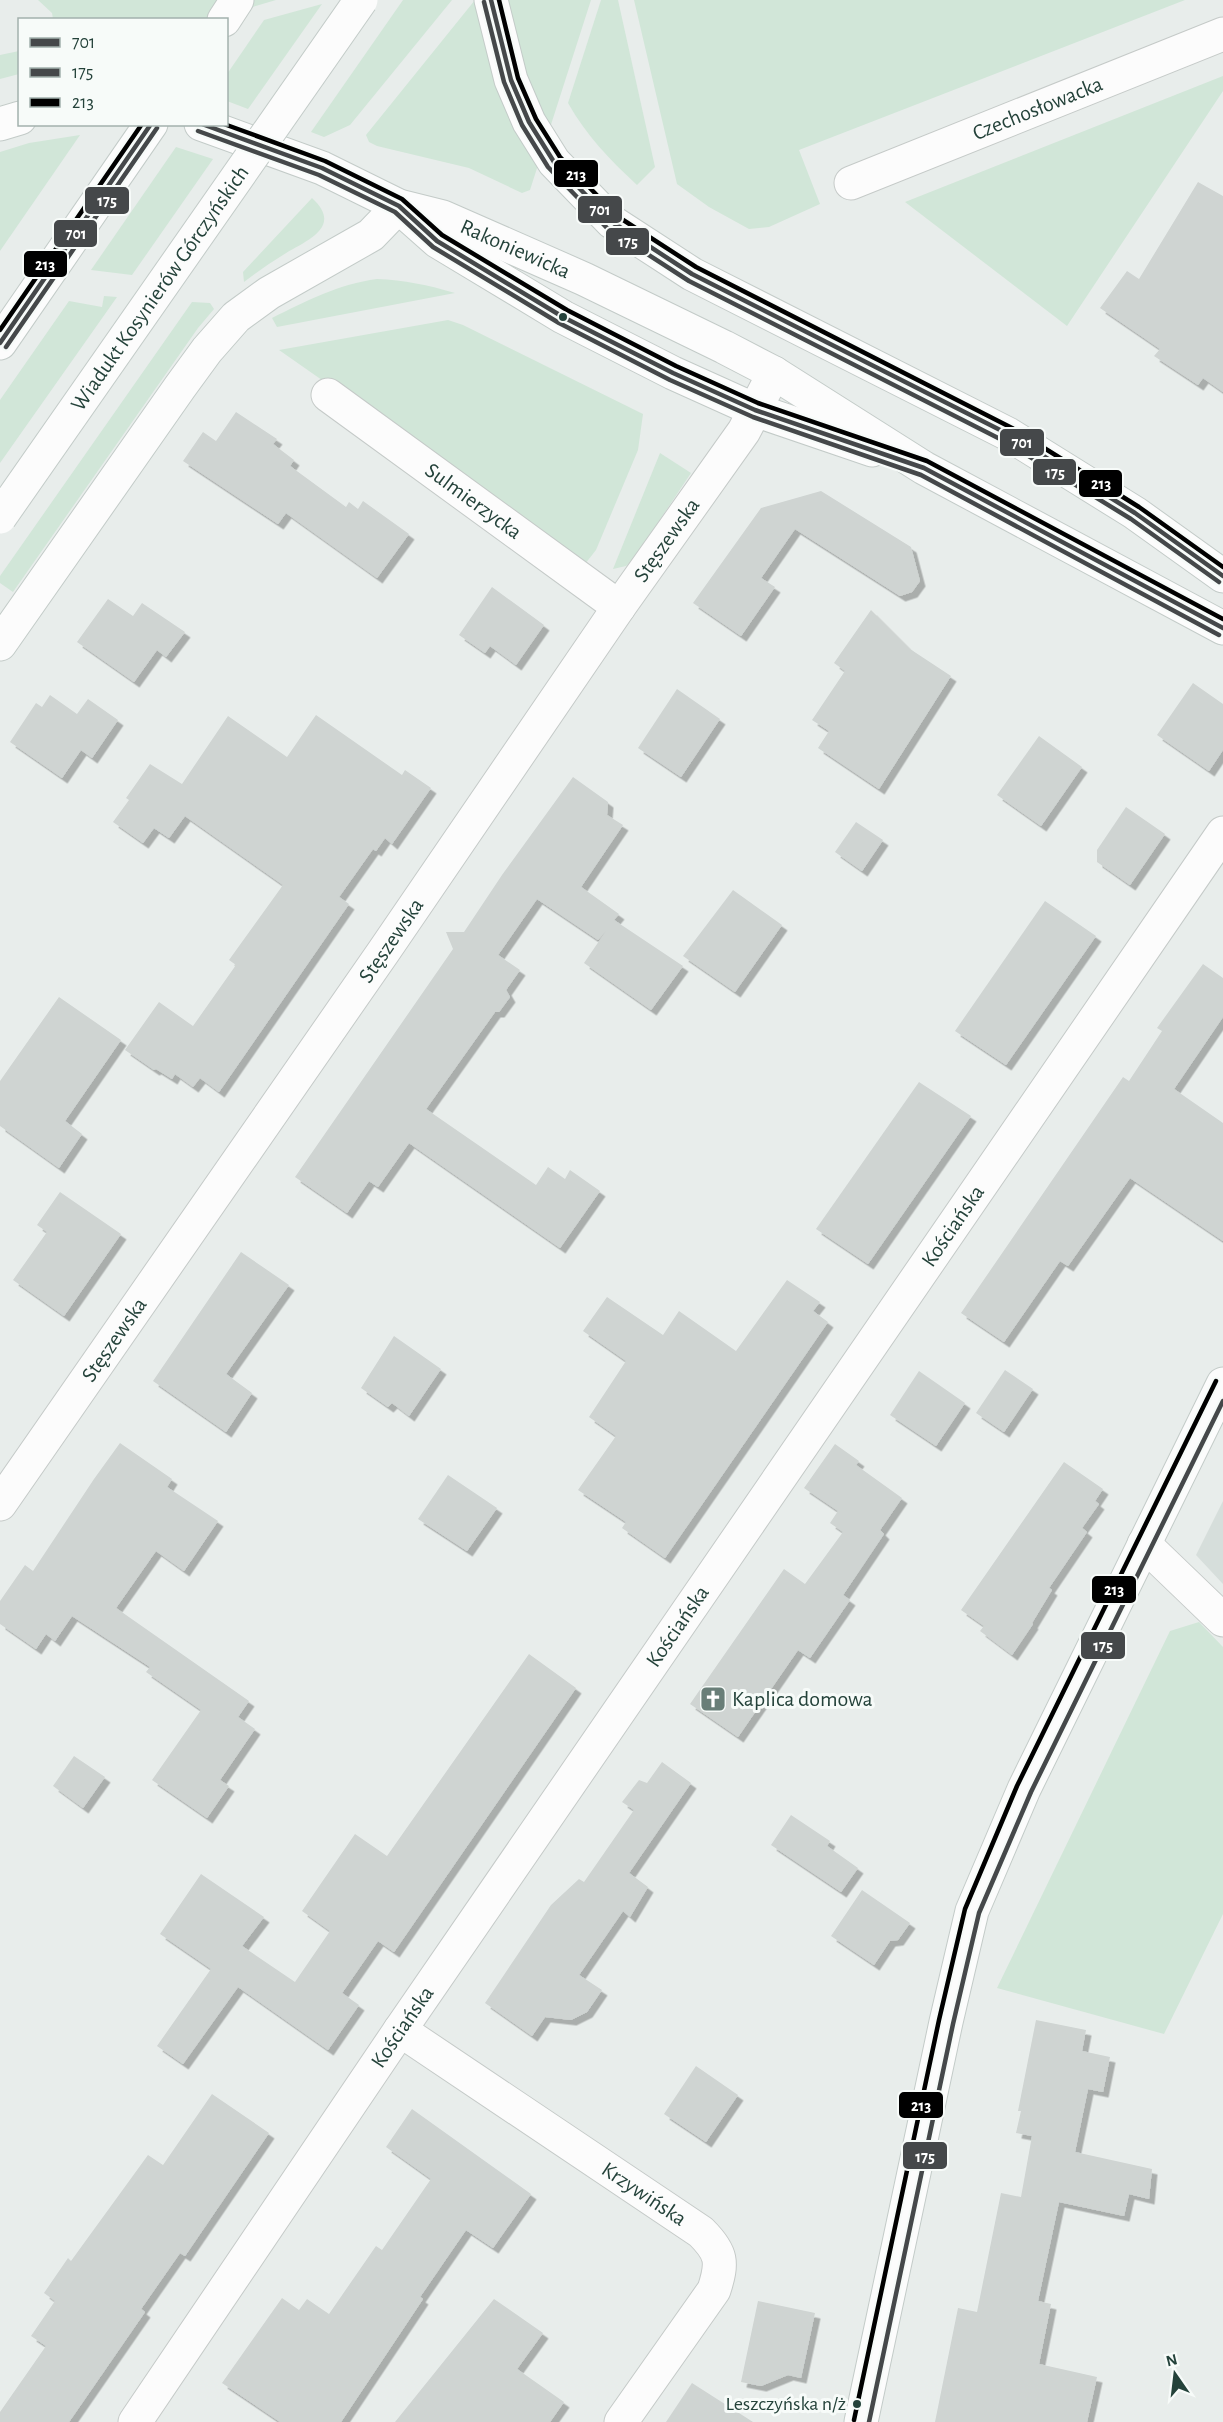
<svg xmlns="http://www.w3.org/2000/svg" width="1223" height="2422" font-family="'Alegreya Sans',sans-serif">
	<defs>
		<filter id="shadow"><feDropShadow dx="5.5" dy="5.5" stdDeviation="0" flood-color="#0004"/></filter>
	</defs>
	<rect width="100%" height="100%" fill="#e8edeb"/>
	<path fill="#d6dedb" d="M1223 1501V1584L1196 1555Z"/>
	<g fill="#d1e6d8">
		<path d="M38 0H276L208 20 53 19 52 13Z"/>
		<path d="M403 0H452L350 125 324 137 311 132Z"/>
		<path d="M475 0H591L530 190 522 193 469 168 377 146 369 142 366 135Z"/>
		<path d="M601 0H618L655 167 637 185C610 160 586 135 568 103Z"/>
		<path d="M634 0H1185L799 150 820 204 769 227 749 229 709 207 677 184Z"/>
		<path d="M322 4 248 109 227 101V74L264 20Z"/>
		<path d="M19 51V74L0 79V55Z"/>
		<path d="M1223 76V91L1067 326 905 202Z"/>
		<path d="M80 135 0 251V152L29 143Z"/>
		<path d="M176 147 213 159 132 275 91 270Z"/>
		<path d="M312 198C345 228 303 242 283 255 270 263 257 272 244 282L243 272Z"/>
		<path d="M377 279C404 280 428 285 455 293L277 327 272 318C306 301 339 284 377 279Z"/>
		<path d="M104 296 117 297 0 463V400L69 301 102 307Z"/>
		<path d="M192 302 210 303 214 309 198 328 13 592 0 583V576Z"/>
		<path d="M448 320 463 325 643 414 638 450 596 550 585 564 279 350Z"/>
		<path d="M660 453 691 473 633 560 626 566 613 569Z"/>
		<path d="M1199 1622 1223 1647V1914L1164 2034 997 1988 1170 1631Z"/>
	</g>
	<g fill="#cfd4d2" filter="url(#shadow)">
		<path d="M1198 182 1223 196V392L1203 378 1198 385 1154 356 1160 349 1100 308 1127 271 1139 279Z"/>
		<path d="M236 412 277 439 273 444 294 460 290 466 346 507 349 502 358 509 363 501 409 534 377 578 286 513 278 524 183 461 203 432 216 441Z"/>
		<path d="M821 491 911 547 920 581 912 592 900 596 795 529 761 578 775 587 741 636 693 603 761 508Z"/>
		<path d="M492 587 544 625 516 665 490 646 485 653 459 635Z"/>
		<path d="M108 599 133 616 142 603 185 632 166 657 157 650 134 682 77 642Z"/>
		<path d="M871 610 910 649 951 676 879 789 818 748 829 731 812 720 845 671 834 663Z"/>
		<path d="M1193 683 1223 704V750L1209 771 1157 735Z"/>
		<path d="M677 689 720 719 681 777 638 748Z"/>
		<path d="M50 695 77 714 88 699 118 720 92 758 81 750 62 778 10 742 36 703 42 707Z"/>
		<path d="M316 715 402 775 405 770 431 788 392 844 385 838 376 851 373 849 339 897 349 904 219 1092 200 1078 193 1087 175 1074 172 1079 156 1069 154 1070 125 1050 159 1002 193 1026 236 965 229 960 283 885 185 816 169 838 154 828 143 843 113 822 129 800 126 798 150 764 182 784 228 716 287 757Z"/>
		<path d="M1039 736 1082 767 1041 826 997 795Z"/>
		<path d="M573 777 608 802 607 815 623 825 581 887 619 914 614 920 683 966 651 1010 584 963 606 931 598 940 537 899 498 955 520 970 506 990 510 997 499 1012H495L426 1109 536 1185 548 1167 565 1179 570 1170 600 1191 560 1248 409 1143 378 1187 369 1181 347 1213 295 1177 453 949 446 932H464L502 875Z"/>
		<path d="M1126 807 1165 834 1130 885 1097 862V850Z"/>
		<path d="M856 822 883 840 862 871 835 852Z"/>
		<path d="M733 890 782 925 735 992 683 956Z"/>
		<path d="M1045 901 1096 936 1006 1065 955 1031Z"/>
		<path d="M1203 964 1223 978V1017L1174 1089 1223 1123V1241L1130 1178 1068 1266 1060 1261 1004 1342 961 1313 1123 1077 1129 1081 1162 1031 1157 1028Z"/>
		<path d="M59 997 121 1040 65 1121 82 1134 59 1168 0 1126V1081Z"/>
		<path d="M919 1082 971 1116 868 1264 816 1229Z"/>
		<path d="M60 1192 121 1234 64 1316 13 1280 47 1232 37 1225Z"/>
		<path d="M241 1252 289 1285 226 1374 252 1393 226 1432 153 1381Z"/>
		<path d="M787 1280 820 1302 813 1311 828 1322 665 1558 622 1528 626 1522 578 1490 616 1436 589 1417 626 1361 583 1331 607 1297 663 1335 679 1311 736 1351Z"/>
		<path d="M394 1336 441 1369 409 1416 392 1403 388 1407 361 1388Z"/>
		<path d="M1005 1370 1033 1389 1004 1432 976 1413Z"/>
		<path d="M919 1371 965 1403 936 1446 890 1415Z"/>
		<path d="M120 1443 172 1479 167 1487 218 1521 184 1571 156 1551 116 1608 249 1701 238 1717 255 1729 220 1780 229 1786 207 1818 152 1780 201 1710 146 1672 150 1667 72 1616 55 1641 46 1634 36 1649 0 1624V1601L25 1565 33 1571 94 1479Z"/>
		<path d="M835 1444 859 1461 856 1465 902 1498 880 1530 884 1534 843 1595 850 1600 810 1658 798 1650 738 1737 690 1704 784 1569 805 1584 843 1532 830 1523 838 1511 804 1488Z"/>
		<path d="M1064 1462 1103 1489 1095 1501 1099 1504 1082 1528 1087 1532 1049 1588 1052 1590 1032 1623 1033 1624 1012 1655 980 1631 984 1626 961 1610Z"/>
		<path d="M448 1475 497 1508 467 1551 418 1519Z"/>
		<path d="M529 1654 576 1688 394 1952 378 1941 342 1993 359 2005 328 2050 238 1987 183 2064 157 2046 211 1969 160 1934 201 1874 264 1917 242 1946 295 1982 330 1931 302 1911 355 1834 387 1856Z"/>
		<path d="M74 1756 105 1777 83 1808 53 1786Z"/>
		<path d="M662 1762 691 1783 629 1873 648 1887 630 1917 623 1911 579 1975 602 1990 587 2012 571 2020 545 2017 532 2036 485 2003 551 1905 579 1879 584 1882 634 1810 622 1802 639 1780 647 1783Z"/>
		<path d="M791 1815 830 1841 827 1846 858 1868 841 1892 771 1845Z"/>
		<path d="M862 1890 910 1923 898 1940 890 1941 874 1965 831 1936Z"/>
		<path d="M1036 2020 1086 2030 1082 2051 1110 2057 1103 2092 1088 2089 1075 2152 1152 2169 1149 2199 1129 2194 1124 2216 1059 2202 1038 2301 1051 2304 1039 2364 1097 2377 1087 2422H935L958 2308 977 2312 1001 2193 1021 2197 1032 2136 1016 2133 1021 2111H1018Z"/>
		<path d="M696 2066 738 2095 706 2142 664 2114Z"/>
		<path d="M212 2094 269 2133 185 2256 180 2253 141 2309 145 2312 69 2422H0V2412L46 2346 31 2336 55 2301 44 2293 68 2258 71 2261 148 2155 163 2165Z"/>
		<path d="M412 2109 531 2194 493 2248 466 2230 420 2297 423 2299 341 2422H280L222 2383 282 2298 299 2310 307 2299 329 2314 376 2246 382 2250 431 2179 386 2147Z"/>
		<path d="M494 2299 543 2333 517 2369 564 2402 550 2422H395Z"/>
		<path d="M758 2301 815 2313 801 2378 788 2375 761 2386 741 2382Z"/>
		<path d="M692 2383 753 2422H666Z"/>
	</g>
	<g fill="none" stroke-linecap="round" stroke-linejoin="round">
		<defs>
			<g id="street">
				<path id="s1" d="M851 183 1223 34"/>
				<path id="s2" d="M328 395 619 607"/>
				<path id="s3" d="M0 1504 384 951 619 607 744 431 774 373"/>
				<path d="M1144 1544 1223 1620"/>
				<path id="s4" d="M400 2030 701 2232C722 2253 723 2262 714 2290L621 2422"/>
				<path id="s5" d="M135 2422 400 2030 1223 833"/>
			</g>
			<g id="secondary">
				<path d="M491 0 511 80 529 122 554 162 612 222 692 274 1008 434 1135 513 1223 576"/>
				<path d="M224 20 237 0"/>
				<path d="M0 124 20 118"/>
				<path id="s6" d="M201 124 322 168 399 206 443 217 584 279 724 347 774 373 924 468 1223 628"/>
				<path d="M402 210 437 241 563 317 673 373 755 410 872 450"/>
				<path d="M0 343 151 124"/>
				<path d="M0 644 180 387 207 350 236 317 269 293 371 235 399 206"/>
				<path d="M861 2422 946 2022 972 1911 1024 1789 1223 1384"/>
			</g>
		</defs>
		<use href="#street" stroke="#c5cac8" stroke-width="35"/>
		<use href="#secondary" stroke="#c3cbc8" stroke-width="35"/>
		<use href="#street" stroke="#fcfcfc" stroke-width="33"/>
		<use href="#secondary" stroke="#fcfcfc" stroke-width="33"/>
		<defs>
			<g id="secondary-bridge">
				<path id="s7" d="M0 517 361 0"/>
			</g>
		</defs>
		<use href="#secondary-bridge" stroke="#c3cbc8" stroke-width="35" stroke-linecap="butt"/>
		<use href="#secondary-bridge" stroke="#fcfcfc" stroke-width="33"/>
		<defs>
			<g id="bus-1">
				<path d="M491 0 511 80 529 122 554 162 612 222 692 274 1008 434 1135 513 1223 576"/>
				<path d="M202 124 322 168 399 206 437 241 563 317 673 373 755 410 924 468 1223 628"/>
				<path d="M0 343 151 124"/>
			</g>
			<g id="bus-2">
				<path d="M484 2 504 82 522 125 548 167 607 228 689 281 1004 441 1131 519 1219 582"/>
				<path d="M198 131 319 175 395 212 433 247 559 323 670 380 753 417 921 475 1219 635"/>
				<path d="M6 347 157 128"/>
				<path d="M869 2422 953 2024 979 1913 1031 1792 1223 1401"/>
			</g>
			<g id="bus-3">
				<path d="M499 0 518 78 536 119 560 157 617 216 696 267 1012 428 1139 507 1223 567"/>
				<path d="M224 124 325 161 402 199 442 235 567 310 676 366 758 403 927 461 1223 619"/>
				<path d="M0 330 142 124"/>
				<path d="M854 2420 939 2020 965 1909 1017 1786 1216 1381"/>
			</g>
		</defs>
		<use href="#bus-1" stroke="#f7fbf9" stroke-width="9"/>
		<use href="#bus-2" stroke="#f7fbf9" stroke-width="9"/>
		<use href="#bus-3" stroke="#f7fbf9" stroke-width="9"/>
		<use href="#bus-1" stroke="#45484a" stroke-width="4.5"/>
		<use href="#bus-2" stroke="#45484a" stroke-width="4.5"/>
		<use href="#bus-3" stroke="#000" stroke-width="4.5"/>
	</g>
	<defs>
		<symbol id="church-square" viewBox="-11 -11 22 22"><rect x="-9" y="-9" width="18" height="18" rx="4" fill="#697e78" stroke="#f7fbf9"/><path d="M-1.2-6h2.4v3.5h3.3v2.4h-3.3V6h-2.4V-.1h-3.3v-2.4h3.3Z" fill="#fff"/></symbol>
	</defs>
	<g fill-rule="evenodd">
		<use href="#church-square" x="698" y="1684" width="30" height="30"/>
	</g>
	<g fill="#24423a" stroke="#f7fbf9" stroke-width="2">
		<circle cx="563" cy="317" r="5"/>
		<circle cx="857" cy="2404" r="5"/>
	</g>
	<g text-anchor="middle" dominant-baseline="central" stroke-width="6" stroke-linejoin="round" paint-order="stroke">
		<g font-size="20" fill="#24423a" stroke="#f7fbf9" text-anchor="end">
			<text x="846" y="2404">Leszczyńska n/ż</text>
		</g>
		<g font-size="22" fill="#24423a" stroke="#f7fbf9">
			<text stroke="none"><textPath href="#s1" startOffset="201">Czechosłowacka</textPath></text>
			<text stroke="none"><textPath href="#s6" startOffset="339">Rakoniewicka</textPath></text>
			<text stroke="none"><textPath href="#s7" startOffset="279">Wiadukt Kosynierów Górczyńskich</textPath></text>
			<text stroke="none"><textPath href="#s2" startOffset="180">Sulmierzycka</textPath></text>
			<text stroke="none"><textPath href="#s3" startOffset="1172">Stęszewska</textPath></text>
			<text stroke="none"><textPath href="#s3" startOffset="686">Stęszewska</textPath></text>
			<text stroke="none"><textPath href="#s5" startOffset="1449">Kościańska</textPath></text>
			<text stroke="none"><textPath href="#s3" startOffset="200">Stęszewska</textPath></text>
			<text stroke="none"><textPath href="#s5" startOffset="963">Kościańska</textPath></text>
			<text stroke="none"><textPath href="#s5" startOffset="477">Kościańska</textPath></text>
			<text stroke="none"><textPath href="#s4" startOffset="294">Krzywińska</textPath></text>
		</g>
		<g font-size="22" fill="#24423a" stroke="#f7fbf9" text-anchor="start">
			<text x="732" y="1699">Kaplica domowa</text>
		</g>
	</g>
	<g stroke="#f7fbf9" stroke-width="2">
		<rect x="553" y="159" width="46" height="29" rx="6" fill="#000"/>
		<rect x="84" y="186" width="46" height="29" rx="6" fill="#45484a"/>
		<rect x="577" y="195" width="46" height="29" rx="6" fill="#45484a"/>
		<rect x="53" y="219" width="45" height="29" rx="6" fill="#45484a"/>
		<rect x="605" y="227" width="45" height="29" rx="6" fill="#45484a"/>
		<rect x="23" y="250" width="45" height="28" rx="6" fill="#000"/>
		<rect x="999" y="428" width="46" height="29" rx="6" fill="#45484a"/>
		<rect x="1032" y="458" width="45" height="28" rx="6" fill="#45484a"/>
		<rect x="1078" y="469" width="45" height="29" rx="6" fill="#000"/>
		<rect x="1091" y="1575" width="46" height="29" rx="6" fill="#000"/>
		<rect x="1080" y="1631" width="46" height="29" rx="6" fill="#45484a"/>
		<rect x="898" y="2091" width="46" height="28" rx="6" fill="#000"/>
		<rect x="902" y="2141" width="46" height="29" rx="6" fill="#45484a"/>
	</g>
	<g font-size="16" text-anchor="middle" font-weight="bold" fill="#fff">
		<text x="576" y="180">213</text>
		<text x="107" y="206">175</text>
		<text x="600" y="215">701</text>
		<text x="76" y="239">701</text>
		<text x="628" y="247">175</text>
		<text x="45" y="270">213</text>
		<text x="1022" y="448">701</text>
		<text x="1055" y="478">175</text>
		<text x="1101" y="489">213</text>
		<text x="1114" y="1595">213</text>
		<text x="1103" y="1651">175</text>
		<text x="921" y="2111">213</text>
		<text x="925" y="2162">175</text>
	</g>
	<rect x="18" y="18" width="210" height="108" fill="#f7fbf9" stroke="#a3b1ad" stroke-width="1.5"/>
	<rect x="30" y="38" width="30" height="9" fill="#45484a" stroke="#a3b1ad" stroke-width="1.5"/>
	<text x="72" y="48" font-size="18" fill="#24423a">701</text>
	<rect x="30" y="68" width="30" height="9" fill="#45484a" stroke="#a3b1ad" stroke-width="1.5"/>
	<text x="72" y="78" font-size="18" fill="#24423a">175</text>
	<rect x="30" y="98" width="30" height="9" fill="#000000" stroke="#a3b1ad" stroke-width="1.5"/>
	<text x="72" y="108" font-size="18" fill="#24423a">213</text>
	<g transform="translate(1175 2374) rotate(346)" stroke="#f7fbf9" stroke-width="4.5" paint-order="stroke">
	<path d="M0-4.5L10 22L0 15L-10 22Z" fill="#24423a"/>
	<text y="-9" font-size="16" font-weight="bold" text-anchor="middle" fill="#24423a">N</text>
	</g>
</svg>
